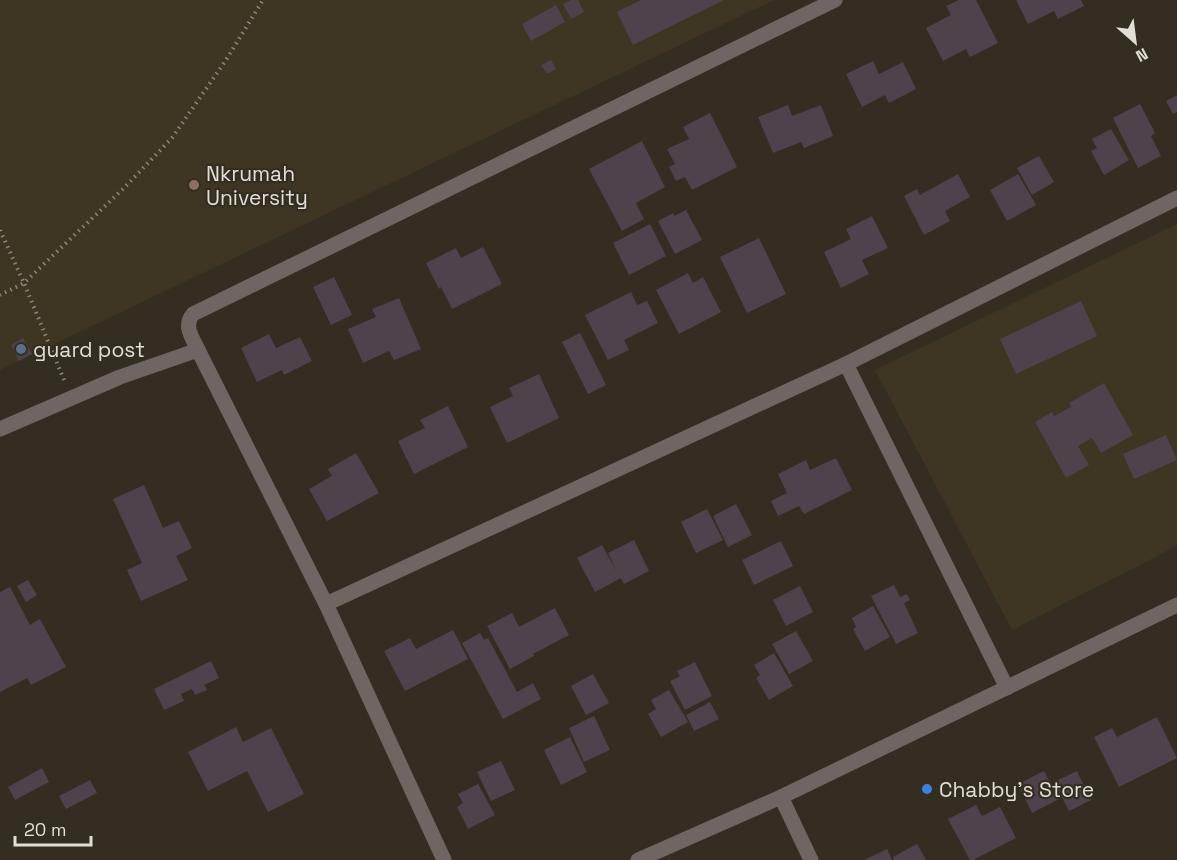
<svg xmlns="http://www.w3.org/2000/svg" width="1177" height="860" font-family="'Space Grotesk',sans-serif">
	<rect width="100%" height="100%" fill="#332e21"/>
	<g fill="#3e3622">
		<path d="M0 0H774L0 370Z"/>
		<path d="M1177 224V546L1012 630 875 370Z"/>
	</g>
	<g fill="#4e424d">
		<path d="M571 0H578L584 12 571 19 563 4Z"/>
		<path d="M641 0H724L633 45 617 12Z"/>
		<path d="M959 0H976L998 43 970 57 966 49 943 61 926 28 951 15 946 6Z"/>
		<path d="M1016 0H1081L1084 6 1058 19 1054 11 1028 24Z"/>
		<path d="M556 5 565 22 531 41 522 24Z"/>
		<path d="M551 60 556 69 547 74 541 65Z"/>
		<path d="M873 61 879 74 903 62 916 89 889 103 885 95 862 107 846 74Z"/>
		<path d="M1177 95V112L1173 114 1166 101Z"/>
		<path d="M1140 104 1155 133 1151 136 1161 156 1138 168 1113 118Z"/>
		<path d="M788 105 792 116 821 105 833 136 804 148 801 142 773 153 758 117Z"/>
		<path d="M710 113 737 167 692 190 685 177 676 181 669 167 675 164 667 149 689 139 683 127Z"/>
		<path d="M1111 129 1129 160 1104 175 1091 151 1097 148 1092 139Z"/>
		<path d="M642 141 665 187 636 203 644 219 622 231 589 169Z"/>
		<path d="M1039 156 1054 182 1032 195 1017 168Z"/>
		<path d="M958 174 970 197 945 211 950 221 924 235 904 196 917 189 920 195Z"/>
		<path d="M1018 174 1036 205 1007 221 990 190Z"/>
		<path d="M686 210 702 240 675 254 658 221 673 213 674 216Z"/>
		<path d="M872 216 888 248 862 260 869 274 841 288 824 252 851 239 846 229Z"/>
		<path d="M650 224 666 256 629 275 613 243Z"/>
		<path d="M759 238 786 294 747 313 720 257Z"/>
		<path d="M483 247 502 284 452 309 441 287 439 289 426 263 456 248 461 258Z"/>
		<path d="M688 273 693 283 703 277 721 312 679 334 656 290Z"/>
		<path d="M334 277 352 315 331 325 313 287Z"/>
		<path d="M631 292 637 305 647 301 658 323 624 340 629 350 608 360 585 315Z"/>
		<path d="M399 298 421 349 394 360 389 351 363 363 348 329 376 317 372 309Z"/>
		<path d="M1081 301 1097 336 1016 374 1000 339Z"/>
		<path d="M580 333 606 385 588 394 562 342Z"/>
		<path d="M269 334 276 348 300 337 312 361 284 375 282 370 257 382 241 348Z"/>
		<path d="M23 338 32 354 19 361 11 345Z"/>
		<path d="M539 374 559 418 507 443 490 407 513 396 509 388Z"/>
		<path d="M1104 383 1133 435 1101 453 1092 438 1078 446 1089 465 1066 478 1035 422 1052 412 1054 416 1071 407 1069 403Z"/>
		<path d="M448 406 468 447 414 474 398 441 425 428 420 420Z"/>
		<path d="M1166 435 1177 460 1134 479 1123 454Z"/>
		<path d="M356 453 379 493 327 521 309 489 332 476 328 469Z"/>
		<path d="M836 458 852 490 804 514 799 506 778 516 771 501 787 493 778 474 806 460 810 470Z"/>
		<path d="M144 485 163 528 179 521 192 548 176 556 188 580 141 601 127 570 142 563 113 499Z"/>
		<path d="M736 504 752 535 728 547 713 516Z"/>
		<path d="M707 509 723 540 696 553 681 522Z"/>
		<path d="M634 540 649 571 624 584 621 578 595 592 577 558 602 545 617 572 608 553Z"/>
		<path d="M781 541 793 566 754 585 742 560Z"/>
		<path d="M28 580 37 595 26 602 17 586Z"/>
		<path d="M894 585 900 597 907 594 910 600 904 603 918 633 896 644 871 596Z"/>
		<path d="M800 586 813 612 786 626 773 600Z"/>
		<path d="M10 587 30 625 40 619 66 667 31 685 27 678 0 692V592Z"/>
		<path d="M873 606 890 637 865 651 853 629 856 627 852 618Z"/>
		<path d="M555 608 569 635 533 654 534 656 510 669 487 626 512 613 519 627Z"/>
		<path d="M453 630 468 659 405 691 384 651 410 638 416 649Z"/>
		<path d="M796 631 813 661 789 674 772 644Z"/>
		<path d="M480 633 484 640 488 638 517 692 533 683 541 699 503 719 462 643Z"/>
		<path d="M774 653 793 686 769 700 756 678 760 675 754 665Z"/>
		<path d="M211 661 219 678 204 685 207 690 195 695 192 689 181 694 184 701 164 710 154 689Z"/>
		<path d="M695 662 712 696 685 710 670 681 680 676 677 671Z"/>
		<path d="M593 674 609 703 586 715 571 686Z"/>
		<path d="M669 690 688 722 661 737 648 714 656 709 651 700Z"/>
		<path d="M710 702 719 719 694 731 686 715Z"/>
		<path d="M594 716 610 750 584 762 569 728Z"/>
		<path d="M1157 717 1177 758 1119 787 1094 737 1112 728 1117 737Z"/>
		<path d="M236 727 243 742 271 728 304 794 268 812 247 771 208 791 188 752Z"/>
		<path d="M570 737 587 772 561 785 544 750Z"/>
		<path d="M501 761 515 790 491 801 477 772Z"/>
		<path d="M42 768 49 782 15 800 8 787Z"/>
		<path d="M1044 771 1059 799 1032 813 1018 784Z"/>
		<path d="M1077 771 1091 800 1069 811 1054 782Z"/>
		<path d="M90 780 97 793 66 809 59 796Z"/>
		<path d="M478 784 495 815 468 829 457 807 463 803 458 794Z"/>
		<path d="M976 805 982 816 1000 807 1016 838 973 860H970L948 819Z"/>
		<path d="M917 844 926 860H894L893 857Z"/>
		<path d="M887 849 892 860H864Z"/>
	</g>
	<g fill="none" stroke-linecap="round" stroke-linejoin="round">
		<g stroke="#8c877d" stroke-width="4" stroke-dasharray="1.5 4.5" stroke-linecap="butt">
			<path d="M0 230 24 283 0 295"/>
			<path d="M64 380 24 283 124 188 172 138 226 60 263 0"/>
		</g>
		<g stroke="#6d6662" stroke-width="15">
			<path d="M846 364 1007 688"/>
			<path d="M0 429 120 377 198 350"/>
			<path d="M326 604 846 364 1177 198"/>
			<path d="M781 797 811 860"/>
			<path d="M444 860 326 604 198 350C192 337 183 326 193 314L835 0"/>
		</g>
		<path stroke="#6d6662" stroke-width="15" d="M638 860 781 797 1177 605"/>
	</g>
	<circle fill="#8d6e63" stroke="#332e21" stroke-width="2" cx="194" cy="185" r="6"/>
	<circle fill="#5c6f8a" stroke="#332e21" stroke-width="2" cx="21" cy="349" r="6"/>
	<circle fill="#3f7fe0" stroke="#332e21" stroke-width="2" cx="927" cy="789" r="6"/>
	<g text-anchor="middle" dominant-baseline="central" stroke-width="4.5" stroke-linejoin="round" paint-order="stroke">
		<g font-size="21" fill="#e2ded6" stroke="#332e21" text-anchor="start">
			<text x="206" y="173">Nkrumah<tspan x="206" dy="24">University</tspan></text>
			<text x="33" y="349">guard post</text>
			<text x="939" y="789">Chabby's Store</text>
		</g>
	</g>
	<g transform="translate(1135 42) rotate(152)" stroke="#332e21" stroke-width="4.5" paint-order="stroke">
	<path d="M0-4.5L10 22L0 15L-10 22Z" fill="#e2ded6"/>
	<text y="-9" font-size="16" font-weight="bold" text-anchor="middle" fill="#e2ded6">N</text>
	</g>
	<path d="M15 836v9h76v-9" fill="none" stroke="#e2ded6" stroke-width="3"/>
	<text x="24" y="836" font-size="18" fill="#e2ded6" stroke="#332e21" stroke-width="4.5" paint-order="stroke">20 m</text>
</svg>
